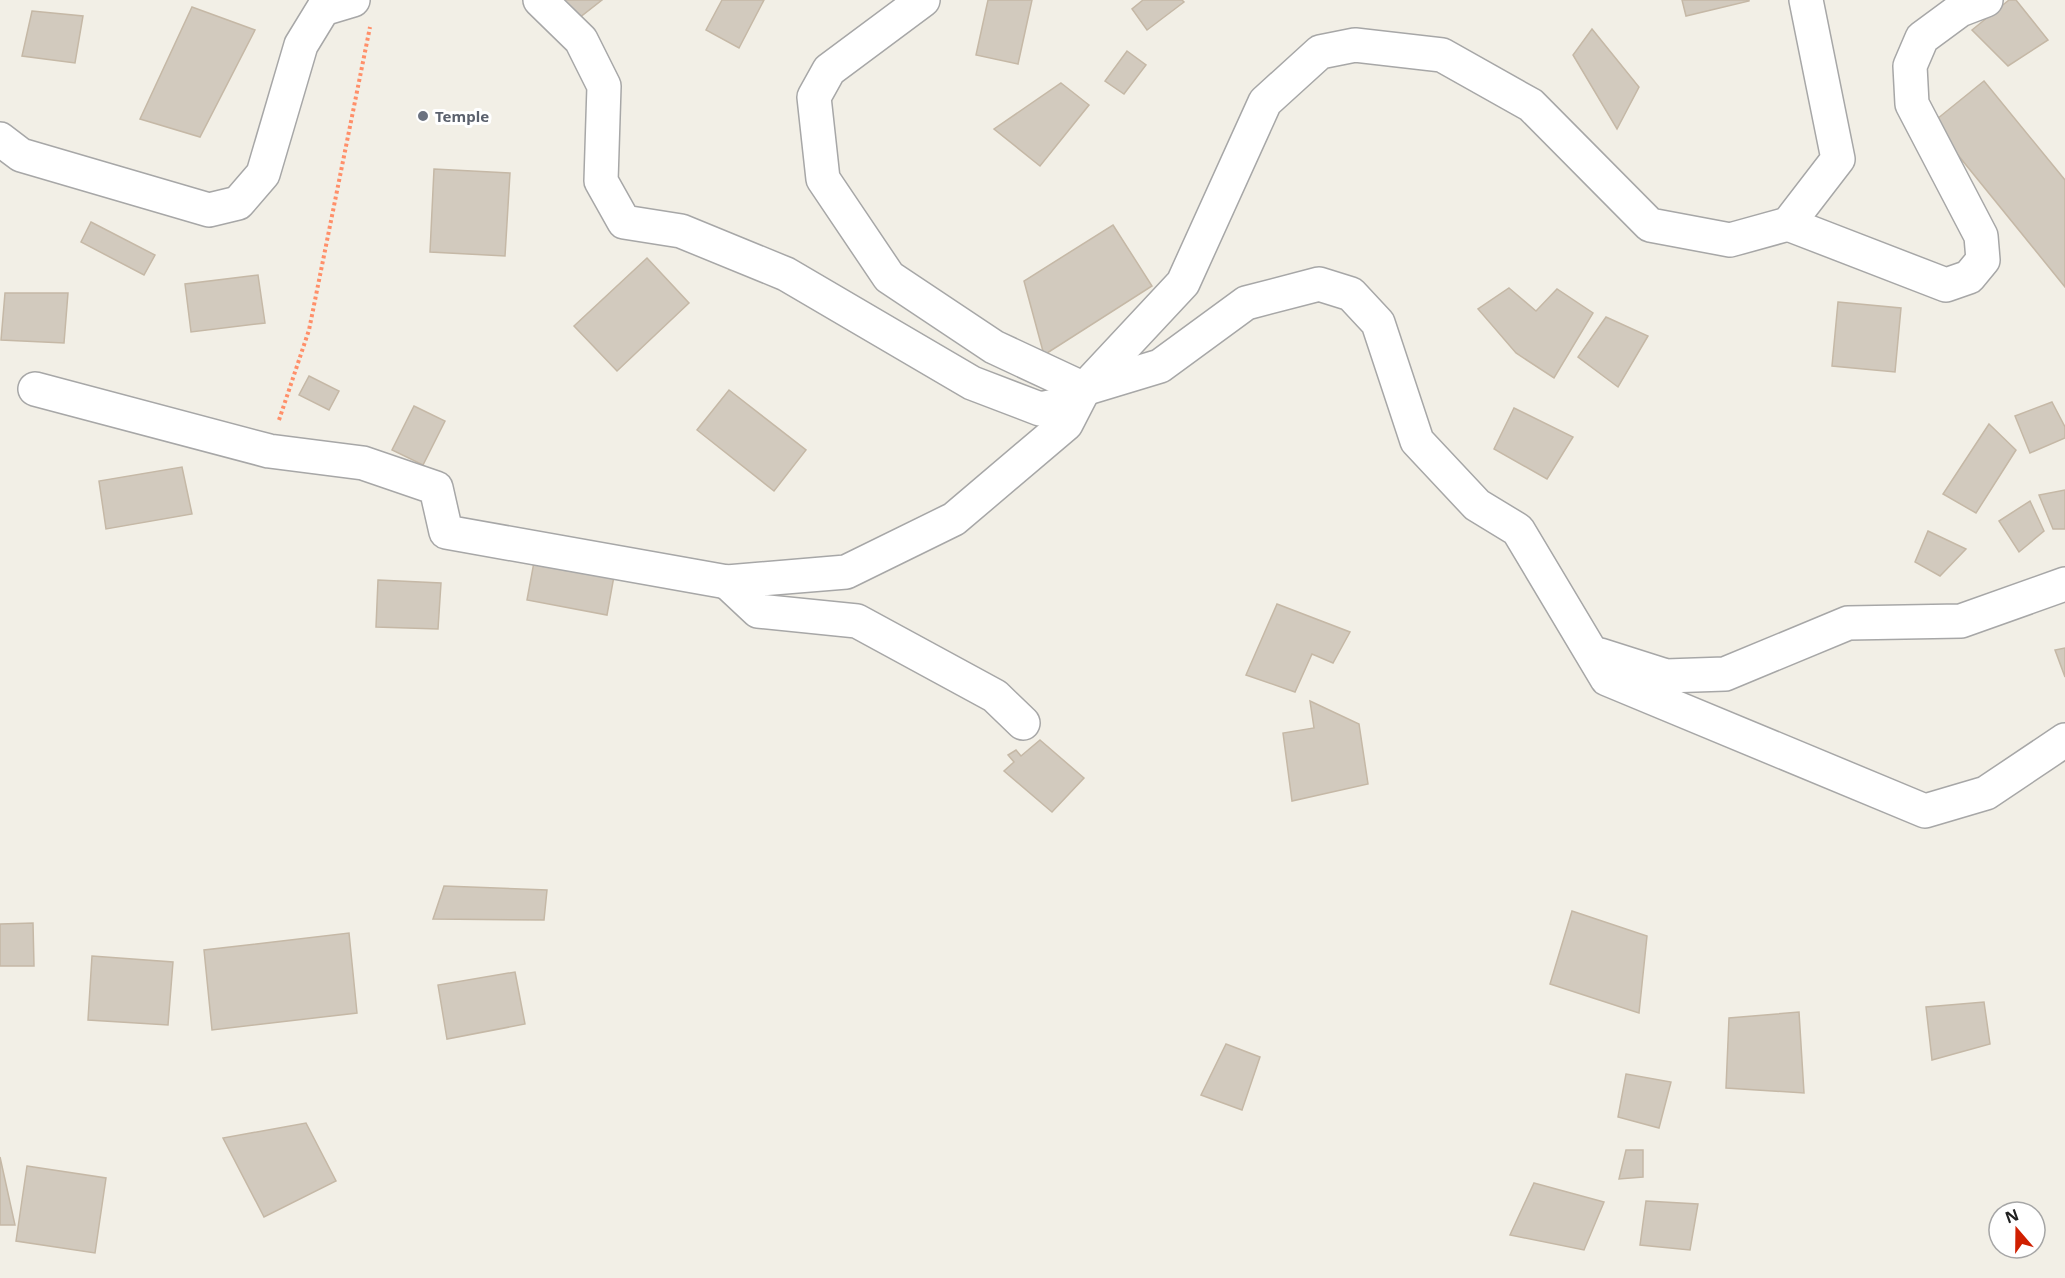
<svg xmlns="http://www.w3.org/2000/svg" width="2065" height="1278" font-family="'Noto Sans',sans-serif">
	<rect width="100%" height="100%" fill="#f2efe6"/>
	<g fill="#d2cabe" stroke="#c5b8a6" stroke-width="1.5">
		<path d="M564 0H602L579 18Z"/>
		<path d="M722 0H764L739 48 706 30Z"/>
		<path d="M988 0H1032L1018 64 976 55Z"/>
		<path d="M1143 0H1182L1184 2 1147 30 1132 9Z"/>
		<path d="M1682 0H1749V1L1686 16Z"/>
		<path d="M2009 0H2016L2048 40 2008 66 1972 30Z"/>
		<path d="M192 7 255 30 200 137 140 119Z"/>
		<path d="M32 11 83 16 75 63 22 56Z"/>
		<path d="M1592 29 1639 87 1617 129 1573 55Z"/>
		<path d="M1127 51 1146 65 1124 94 1105 81Z"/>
		<path d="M1984 81 2065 180V287L1932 123Z"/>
		<path d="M1061 83 1089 105 1040 166 994 129Z"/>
		<path d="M434 169 510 173 505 256 430 252Z"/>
		<path d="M91 222 155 255 144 275 81 242Z"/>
		<path d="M1113 225 1152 286 1044 355 1024 281Z"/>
		<path d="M647 258 689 303 617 371 574 326Z"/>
		<path d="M258 275 265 323 191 332 185 284Z"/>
		<path d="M1509 288 1536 311 1557 289 1593 313 1554 378 1516 353 1478 309Z"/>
		<path d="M5 293H68L64 343 1 340Z"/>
		<path d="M1838 302 1901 308 1895 372 1832 366Z"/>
		<path d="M1606 317 1648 336 1618 387 1578 357Z"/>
		<path d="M309 376 339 391 329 410 299 395Z"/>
		<path d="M729 390 806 450 774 491 697 430Z"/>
		<path d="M2052 402 2065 427V438L2030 453 2015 416Z"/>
		<path d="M414 406 445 421 423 465 392 450Z"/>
		<path d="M1514 408 1573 437 1547 479 1494 449Z"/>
		<path d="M1989 424 2016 450 1976 513 1943 494Z"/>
		<path d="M182 467 192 514 106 529 99 481Z"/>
		<path d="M2065 490V529H2053L2039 495Z"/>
		<path d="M2030 501 2044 531 2019 552 1999 521Z"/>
		<path d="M1928 531 1966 549 1940 576 1915 562Z"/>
		<path d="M534 562 614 576 607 615 527 600Z"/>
		<path d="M378 580 441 583 438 629 376 627Z"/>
		<path d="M1277 604 1350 632 1333 663 1312 654 1295 692 1246 675Z"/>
		<path d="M2065 648V677L2055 650Z"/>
		<path d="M1310 701 1359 724 1368 784 1292 801 1283 733 1314 728Z"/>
		<path d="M1040 740 1084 778 1052 812 1004 771 1014 762 1008 755 1016 750 1021 756Z"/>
		<path d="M444 886 547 890 544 920 433 919Z"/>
		<path d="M1572 911 1647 936 1639 1013 1550 984Z"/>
		<path d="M33 923 34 966H0V924Z"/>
		<path d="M349 933 357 1013 212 1030 204 950Z"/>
		<path d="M92 956 173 962 168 1025 88 1020Z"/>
		<path d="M515 972 525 1024 447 1039 438 985Z"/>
		<path d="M1984 1002 1990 1044 1932 1060 1926 1007Z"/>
		<path d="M1799 1012 1804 1093 1726 1088 1729 1018Z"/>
		<path d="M1226 1044 1260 1057 1242 1110 1201 1095Z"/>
		<path d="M1626 1074 1671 1082 1659 1128 1618 1117Z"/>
		<path d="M306 1123 336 1181 264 1217 223 1138Z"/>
		<path d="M1626 1150H1643V1177L1619 1179Z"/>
		<path d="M0 1157 15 1225H0Z"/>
		<path d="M27 1166 106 1178 95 1253 16 1241Z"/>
		<path d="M1534 1183 1604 1202 1584 1250 1510 1235Z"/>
		<path d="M1646 1201 1698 1204 1690 1250 1640 1245Z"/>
	</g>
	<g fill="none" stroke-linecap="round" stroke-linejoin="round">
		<defs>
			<g id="minor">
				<path d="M540 0 581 40 604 86 601 181 624 222 681 231 786 274 972 383 1040 409 1060 405 1084 389 1183 283 1265 102 1320 52 1355 45 1442 55 1531 105 1650 225 1730 240 1788 224 1838 159 1806 0"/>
				<path d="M923 0 829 70 814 97 823 179 889 277 994 347 1084 389 1160 366 1246 303 1319 284 1351 294 1378 323 1417 441 1477 505 1518 530 1607 679 1925 811 1986 793 2065 740"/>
				<path d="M0 139 21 155 209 210 238 203 263 174 301 45 323 9 353 0"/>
				<path d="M1788 224 1946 285 1969 277 1983 260 1981 236 1912 104 1910 66 1922 38 1960 10 1986 0"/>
				<path d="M35 389 269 451 363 463 436 488 446 532 727 582 846 572 954 519 1066 424 1083 391"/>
				<path d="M727 582 758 611 857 621 995 696 1023 723"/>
				<path d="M1600 655 1666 676 1725 674 1848 623 1961 621 2065 584"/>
			</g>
		</defs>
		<use href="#minor" stroke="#a7a7a7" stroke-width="36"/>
		<path stroke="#ff8f69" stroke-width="4" stroke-dasharray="3 3" stroke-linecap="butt" d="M279 420 309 330 370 27"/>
		<use href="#minor" stroke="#fff" stroke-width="33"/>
	</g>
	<circle fill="#6b7280" stroke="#fff" stroke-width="2" cx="423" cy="116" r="6"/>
	<g text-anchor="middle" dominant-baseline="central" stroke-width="6" stroke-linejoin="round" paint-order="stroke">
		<g font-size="15" font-weight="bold" fill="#5b616d" stroke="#fff" text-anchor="start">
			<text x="435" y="116">Temple</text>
		</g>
	</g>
	<g transform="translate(2017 1230) rotate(340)"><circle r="28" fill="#ffffff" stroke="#a6a6a6" stroke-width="1.5"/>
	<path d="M0-4.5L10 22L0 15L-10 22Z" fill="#d01f00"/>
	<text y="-9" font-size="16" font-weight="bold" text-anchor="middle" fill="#202020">N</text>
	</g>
</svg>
